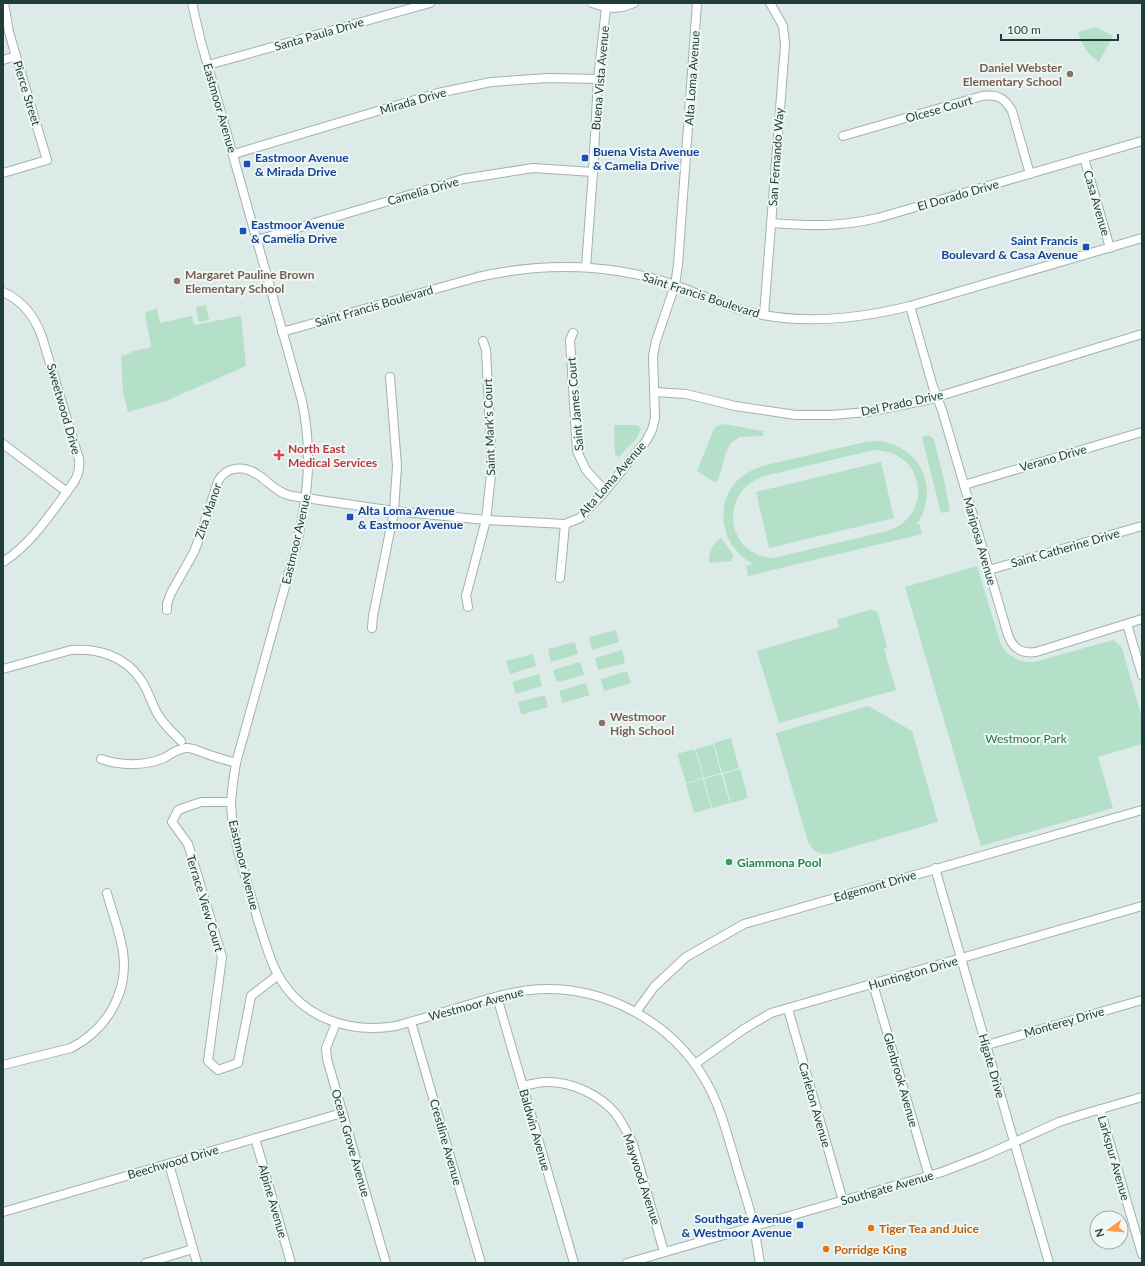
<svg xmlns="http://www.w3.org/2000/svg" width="1145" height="1266" font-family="Lato,sans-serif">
	<rect width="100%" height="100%" fill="#ddebe8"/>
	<g fill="#b4dfc8" fill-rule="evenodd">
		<path d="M1096 27 1113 36 1099 62C1087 54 1082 45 1078 32Z"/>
		<path d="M206 305 209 320 199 322 196 307Z"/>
		<path d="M157 308 160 323 192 316 194 325 241 316 246 366 166 401 128 412 123 393 121 357 134 351 151 347 145 313Z"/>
		<path d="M724 424 763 431V436L740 437 731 443 726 452 720 475 716 483 697 471 713 431 717 426Z"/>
		<path d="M614 425H638L641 430 636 439 619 457 615 454Z"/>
		<path d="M928 435 934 439 945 485 950 511 941 513 922 437Z"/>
		<path d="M877 441C910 443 934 473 925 506 924 513 920 519 916 525L920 524 922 534 748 576 746 566 754 564C723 550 713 508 736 482 743 474 752 470 762 466L865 442ZM874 450C925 450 935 516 887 531L774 558C726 557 717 492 764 476Z"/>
		<path d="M881 462 894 518 769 548 756 492Z"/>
		<path d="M721 538 734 556 731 561 709 563C709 552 712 544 721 538Z"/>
		<path d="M977 566 1001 645 1007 653 1018 660 1026 662H1034L1113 640 1116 642 1122 648 1142 718V744L1098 757 1113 808 981 846 905 587Z"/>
		<path d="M872 609 878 613 887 647 884 649 896 690 779 723 757 651 839 627 837 620Z"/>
		<path d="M616 630 619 642 592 650 589 637Z"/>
		<path d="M575 642 578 654 551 662 548 649Z"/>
		<path d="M622 650 625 663 598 670 595 658Z"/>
		<path d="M533 654 536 666 510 674 506 661Z"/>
		<path d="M580 662 584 675 557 682 553 670Z"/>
		<path d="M627 671 631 683 604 691 601 679Z"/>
		<path d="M539 674 542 686 516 694 512 682Z"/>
		<path d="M586 683 590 695 563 703 559 691Z"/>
		<path d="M545 695 548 707 521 715 518 702Z"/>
		<path d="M868 706 912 731 938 822 828 854C818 854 813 851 808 842L776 733Z"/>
		<path d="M731 738 739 768 722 773 714 743Z"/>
		<path d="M713 744 721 773 704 778 696 749Z"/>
		<path d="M695 749 703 778 686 783 677 754Z"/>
		<path d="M740 769 748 798 731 803 723 774Z"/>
		<path d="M721 774 730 803 712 808 704 779Z"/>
		<path d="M703 779 711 808 694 813 686 784Z"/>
	</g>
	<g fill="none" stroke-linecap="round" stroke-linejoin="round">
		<defs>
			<g id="minor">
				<path d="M192 3 200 38 302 401C313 454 308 495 296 547L236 763 233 782 231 802 232 818 238 851C245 875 252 899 259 924 265 941 269 959 278 975 302 1018 349 1034 396 1026 421 1019 446 1011 471 1004 491 998 510 992 530 990 599 983 669 1019 704 1078 719 1103 726 1130 734 1157 740 1180 749 1204 754 1227 756 1239 758 1251 760 1263"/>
				<path d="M592 3C610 9 617 10 634 3"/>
				<path d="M3 60 16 56"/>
				<path d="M208 65 430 3"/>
				<path d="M843 136 982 96C997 94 1004 97 1012 111L1030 174"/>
				<path d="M234 154 438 93 491 82 548 78 598 79"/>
				<path d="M1084 158 1110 248"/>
				<path d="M3 173 47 160 16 56 9 32 4 3"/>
				<path d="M771 223C811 226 839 227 878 218L1142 141"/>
				<path d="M257 240 463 179 533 168 593 172"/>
				<path d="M586 267 593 172 598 79 606 8"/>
				<path d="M3 292C23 301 35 317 42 337L79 459C80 468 79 474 74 482 53 510 33 543 3 562"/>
				<path d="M910 306 933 387 942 410 1008 635C1013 649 1022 654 1036 652L1142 619"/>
				<path d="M764 315 785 45 783 26 770 3"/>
				<path d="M282 332 478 277C545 262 609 263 675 285 704 296 732 309 763 315 812 324 862 318 910 306L1142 238"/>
				<path d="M573 333 570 340 577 451 586 470 605 491"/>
				<path d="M655 392 686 394 735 406 796 415H832L867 412 927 400 1142 334"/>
				<path d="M3 444 67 492"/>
				<path d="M964 485 1142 432"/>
				<path d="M989 570 1142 526"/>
				<path d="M560 578 565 524"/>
				<path d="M468 607 466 596 486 520 492 466 486 350 483 341"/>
				<path d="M167 610V604L171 593 194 552 202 531 218 481C227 466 244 465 258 475 265 479 271 486 278 490 282 493 287 495 292 496L394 511 486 520 565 524 580 518 605 491 646 441 652 430 655 418 653 356 656 341 675 285 678 265 697 3"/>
				<path d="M1127 624 1142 675"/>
				<path d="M372 628 373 616 394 511 397 466 390 377"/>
				<path d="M3 669 71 650C98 648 125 656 141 680 148 690 151 702 157 713 163 724 172 732 181 741"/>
				<path d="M101 759C121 766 145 766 164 758 171 754 179 748 187 748 194 748 200 752 207 754 217 758 227 760 236 763"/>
				<path d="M231 802H201L178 810 172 822 188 844 222 957 208 1061 218 1070 238 1063 251 996 278 975"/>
				<path d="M935 868 1049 1263"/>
				<path d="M873 984 929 1176"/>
				<path d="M497 997 574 1263"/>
				<path d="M788 1009 843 1201"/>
				<path d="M636 1012 654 987 686 957 744 924 1142 810"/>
				<path d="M411 1022 481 1263"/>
				<path d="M336 1023 326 1048 327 1059 386 1263"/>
				<path d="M987 1045 1142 1000"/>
				<path d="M695 1064 744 1029 771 1013 1142 906"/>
				<path d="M3 1065 71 1048C106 1030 129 993 123 952 120 932 112 912 107 893"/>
				<path d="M523 1086C531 1084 539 1082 547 1082 573 1082 600 1095 616 1114 623 1124 628 1134 633 1144L664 1252"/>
				<path d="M1100 1109 1142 1254"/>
				<path d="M255 1138 291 1263"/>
				<path d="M169 1164 197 1263"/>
				<path d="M3 1212 342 1113"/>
				<path d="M146 1263 193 1249"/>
				<path d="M627 1263 942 1172 986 1155 1059 1122 1084 1114 1142 1097"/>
			</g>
		</defs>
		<use href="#minor" stroke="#a0b3b0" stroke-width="10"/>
		<use href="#minor" stroke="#fff" stroke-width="8"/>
	</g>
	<g fill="#8d6e63" stroke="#eef7f4" stroke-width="1.5">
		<circle cx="1070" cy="74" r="4"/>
		<circle cx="177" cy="281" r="4"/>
		<circle cx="602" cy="723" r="4"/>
	</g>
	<g fill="#1a4fb4" stroke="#eef7f4" stroke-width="1.5">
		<rect x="581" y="154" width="8" height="8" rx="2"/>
		<rect x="243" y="160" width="8" height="8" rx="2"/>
		<rect x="239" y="227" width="8" height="8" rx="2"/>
		<rect x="1082" y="243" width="8" height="8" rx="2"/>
		<rect x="346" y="513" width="8" height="8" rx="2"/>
		<rect x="796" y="1221" width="8" height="8" rx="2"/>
	</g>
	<path fill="#e0444e" stroke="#eef7f4" stroke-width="1.5" d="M277 449h4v4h4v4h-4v4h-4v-4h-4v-4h4z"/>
	<circle fill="#2e9e5b" stroke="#eef7f4" stroke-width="1.5" cx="729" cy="862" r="4"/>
	<g fill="#e8710a" stroke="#eef7f4" stroke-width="1.5">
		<circle cx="871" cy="1228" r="4"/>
		<circle cx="826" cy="1249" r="4"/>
	</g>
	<g text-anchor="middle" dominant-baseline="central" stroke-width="4" stroke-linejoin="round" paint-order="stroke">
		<g font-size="12" fill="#1e3c39" stroke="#eef7f4">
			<text transform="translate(319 34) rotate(-16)">Santa Paula Drive</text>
			<text transform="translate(600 78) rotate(-85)">Buena Vista Avenue</text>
			<text transform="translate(692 78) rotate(-86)">Alta Loma Avenue</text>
			<text transform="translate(27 93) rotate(73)">Pierce Street</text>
			<text transform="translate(413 101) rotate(-16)">Mirada Drive</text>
			<text transform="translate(220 108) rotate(74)">Eastmoor Avenue</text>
			<text transform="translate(939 109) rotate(-16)">Olcese Court</text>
			<text transform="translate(776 157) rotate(-86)">San Fernando Way</text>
			<text transform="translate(423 191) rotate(-16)">Camelia Drive</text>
			<text transform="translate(958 195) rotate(-16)">El Dorado Drive</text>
			<text transform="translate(1097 203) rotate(74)">Casa Avenue</text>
			<text transform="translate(701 295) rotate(18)">Saint Francis Boulevard</text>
			<text transform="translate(374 306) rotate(-16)">Saint Francis Boulevard</text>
			<text transform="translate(902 403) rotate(-12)">Del Prado Drive</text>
			<text transform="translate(575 404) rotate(-95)">Saint James Court</text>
			<text transform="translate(64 409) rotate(74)">Sweetwood Drive</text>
			<text transform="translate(489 427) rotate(-92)">Saint Mark's Court</text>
			<text transform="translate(1053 458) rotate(-16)">Verano Drive</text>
			<text transform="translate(612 479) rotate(-49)">Alta Loma Avenue</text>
			<text transform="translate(208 511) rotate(-71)">Zita Manor</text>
			<text transform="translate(296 539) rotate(-77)">Eastmoor Avenue</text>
			<text transform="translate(980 541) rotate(74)">Mariposa Avenue</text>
			<text transform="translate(1065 548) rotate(-16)">Saint Catherine Drive</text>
			<text transform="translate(244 865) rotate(76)">Eastmoor Avenue</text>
			<text transform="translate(875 886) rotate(-16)">Edgemont Drive</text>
			<text transform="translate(205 903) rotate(73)">Terrace View Court</text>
			<text transform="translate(913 973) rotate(-16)">Huntington Drive</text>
			<text transform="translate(476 1004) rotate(-15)">Westmoor Avenue</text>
			<text transform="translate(1064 1022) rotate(-16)">Monterey Drive</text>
			<text transform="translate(992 1066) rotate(74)">Higate Drive</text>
			<text transform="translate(901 1080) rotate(74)">Glenbrook Avenue</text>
			<text transform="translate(815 1105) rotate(74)">Carleton Avenue</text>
			<text transform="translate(535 1130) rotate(74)">Baldwin Avenue</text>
			<text transform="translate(446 1142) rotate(74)">Crestline Avenue</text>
			<text transform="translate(351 1143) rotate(74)">Ocean Grove Avenue</text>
			<text transform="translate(1114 1158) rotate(74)">Larkspur Avenue</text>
			<text transform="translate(173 1162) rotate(-16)">Beechwood Drive</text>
			<text transform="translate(642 1179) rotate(72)">Maywood Avenue</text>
			<text transform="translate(887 1188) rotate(-16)">Southgate Avenue</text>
			<text transform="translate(273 1201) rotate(74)">Alpine Avenue</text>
		</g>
		<g font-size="12" font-weight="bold" fill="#785e54" stroke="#eef7f4" text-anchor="start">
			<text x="1062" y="67" text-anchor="end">Daniel Webster<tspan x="1062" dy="14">Elementary School</tspan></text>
			<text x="185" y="274">Margaret Pauline Brown<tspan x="185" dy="14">Elementary School</tspan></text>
			<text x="610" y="716">Westmoor<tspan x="610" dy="14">High School</tspan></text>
		</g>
		<g font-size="12" font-weight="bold" fill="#164399" stroke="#eef7f4" text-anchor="start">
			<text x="593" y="151">Buena Vista Avenue<tspan x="593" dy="14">&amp; Camelia Drive</tspan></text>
			<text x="255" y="157">Eastmoor Avenue<tspan x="255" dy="14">&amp; Mirada Drive</tspan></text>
			<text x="251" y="224">Eastmoor Avenue<tspan x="251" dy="14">&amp; Camelia Drive</tspan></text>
			<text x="1078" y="240" text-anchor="end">Saint Francis<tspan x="1078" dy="14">Boulevard &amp; Casa Avenue</tspan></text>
			<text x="358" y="510">Alta Loma Avenue<tspan x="358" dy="14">&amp; Eastmoor Avenue</tspan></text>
			<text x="792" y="1218" text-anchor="end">Southgate Avenue<tspan x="792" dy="14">&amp; Westmoor Avenue</tspan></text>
		</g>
		<g font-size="12" font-weight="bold" fill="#be3a42" stroke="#eef7f4" text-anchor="start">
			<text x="288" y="448">North East<tspan x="288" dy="14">Medical Services</tspan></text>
		</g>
		<g font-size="12" fill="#247654" stroke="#eef7f4">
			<text x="1026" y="738">Westmoor Park</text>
		</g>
		<g font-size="12" font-weight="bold" fill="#27864d" stroke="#eef7f4" text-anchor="start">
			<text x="737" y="862">Giammona Pool</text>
		</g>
		<g font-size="12" font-weight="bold" fill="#c56008" stroke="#eef7f4" text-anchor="start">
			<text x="879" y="1228">Tiger Tea and Juice</text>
			<text x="834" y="1249">Porridge King</text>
		</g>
	</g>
	<rect width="1145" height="1266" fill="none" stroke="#1e3c39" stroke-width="8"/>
	<g transform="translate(1109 1230) rotate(254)"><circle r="19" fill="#eef7f4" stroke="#9baca9"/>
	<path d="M0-3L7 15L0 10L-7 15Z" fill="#ff9848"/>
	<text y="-6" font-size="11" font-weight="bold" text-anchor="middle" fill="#1e3c39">N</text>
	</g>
	<path d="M1001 34v6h117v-6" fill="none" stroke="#1e3c39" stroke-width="2"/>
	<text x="1007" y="34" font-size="12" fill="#1e3c39" stroke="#eef7f4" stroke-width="3" paint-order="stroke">100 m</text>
</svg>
